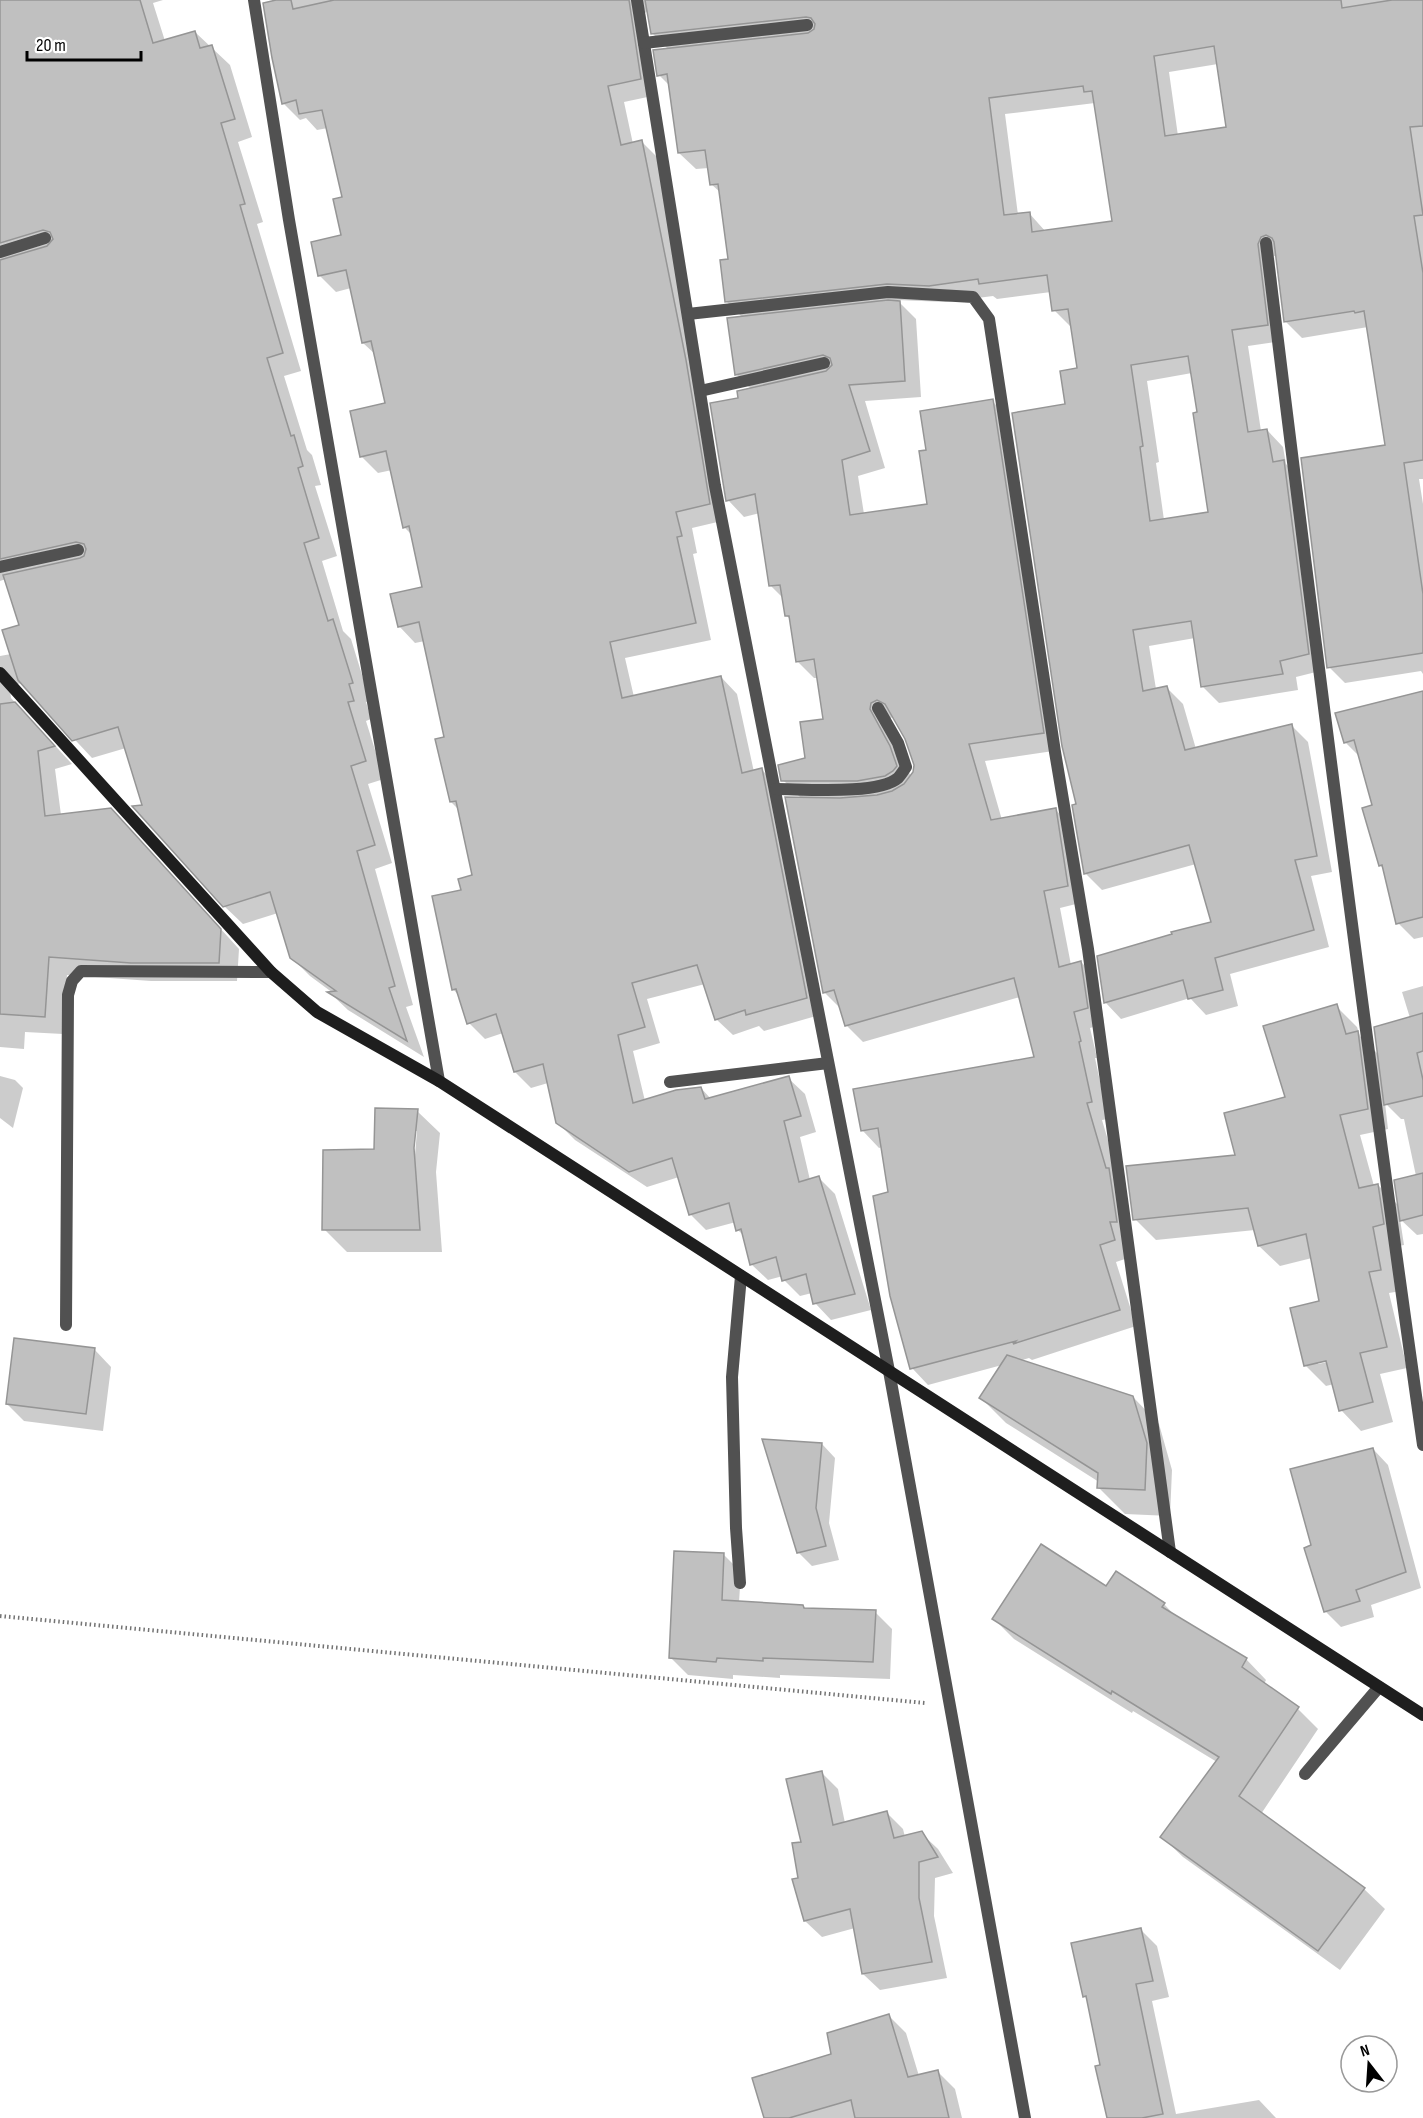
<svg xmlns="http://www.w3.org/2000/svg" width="1423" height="2118" font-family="'Sofia Sans Condensed',sans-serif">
	<rect width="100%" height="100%" fill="#fff"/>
	<g fill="#0003" fill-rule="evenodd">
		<path d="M0 0H163L153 3 165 41 195 32 230 65 252 137 238 142 263 222 257 224 301 371 284 376 307 450 312 455 321 485 315 486 337 556 322 561 343 631 351 639 370 701 366 702 371 719 366 721 384 779 368 784 392 863 375 869 413 1005 406 1007 424 1057 348 1010 330 993H333L310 976 291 957 278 913 243 924 224 906 144 806 126 748 92 758 22 683 12 685 10 690 11 698 72 764 55 769 61 815 130 829 239 949 237 981H151L67 975 63 1034 25 1032 24 1049 0 1047V656L11 654 21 626 6 579 0 581Z"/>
		<path d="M283 0H1423V479H1419L1423 504V674L1421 671 1345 683 1329 667 1386 447 1368 327 1302 338 1285 321 1277 256H1274L1283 341 1248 346 1261 431 1267 430 1283 447 1286 464 1300 478 1324 670 1296 677 1298 690 1219 703 1202 686 1195 638 1149 646 1156 689 1166 687 1183 704 1196 749 1292 726 1308 742 1332 872 1311 876 1329 947 1230 974 1238 1006 1206 1015 1190 998 1121 1019 1105 1002 1213 924 1196 864 1102 890 1085 873 1078 806 1067 406 1079 369 1072 326H1070L1054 310 1051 292 997 299 993 296 946 302 897 300 916 319 921 397 865 401 885 468 858 476 864 514 929 505 928 451 992 401 1009 418 1060 750 985 761 1002 820 1056 810 1072 827 1084 902 1060 908 1071 965 1081 962 1098 979 1104 1024 1090 1028 1097 1058H1095L1108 1119 1102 1120 1120 1181 1131 1257 1116 1262 1136 1326 1032 1360 1029 1358 1019 1361 1133 1397 1159 1424 1172 1470 1170 1516 1125 1514 1099 1488V1482L1006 1423 981 1398 1002 1365 928 1385 912 1368 883 1147 879 1148 863 1131 855 1090 1036 1058 1020 997 863 1042 846 1025 841 1009 824 992 802 799 783 780 807 759 824 720 818 678H814L797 661 791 620 787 616 784 599 771 586 760 513 744 517 728 500 739 399 751 389 736 374 743 318 726 301 729 260 721 193 711 184 709 168 696 169 679 153 670 86 659 75 669 50 652 33 648 11 645 13 657 95 624 102 633 144 642 142 658 158 726 520 692 528 697 553 693 554 711 640 625 658 634 697 721 677 737 694 754 772 762 770 778 786 823 1014 764 1031 759 1026 733 1035 716 1019 705 984 647 999 660 1043 633 1051 645 1101 701 1088 711 1099 788 1078 805 1094 816 1132 800 1137 810 1180 819 1178 835 1194 871 1310 831 1320 815 1303 812 1293 800 1296 784 1280 783 1276 768 1280 751 1264 744 1236 738 1230 736 1222 706 1230 690 1214 679 1177 647 1187 575 1140 558 1123 548 1083 531 1088 515 1072 503 1033 485 1039 469 1023 459 996 453 989 462 891 474 877 459 810 451 802 445 738 425 641 415 643 399 626 424 588 412 535 404 527 392 470 378 473 361 456 387 404 376 355 363 343 351 288 336 292 319 275 343 236 344 198 328 128 317 130 306 118 300 120 284 104 273 58ZM1218 64 1228 128 1178 136 1169 72ZM1095 103 1113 222 1046 232 1029 213 1018 215 1005 114ZM1192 373 1210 513 1164 520 1156 463 1159 462 1147 381ZM894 716 907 738 915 765 914 772 911 777 888 720Z"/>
		<path d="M1423 694V937L1414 939 1398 923 1385 870 1380 865 1374 806 1360 757 1345 742Z"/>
		<path d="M1423 986V1234L1417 1235 1400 1219 1404 1245 1393 1247 1401 1291 1389 1293 1407 1368 1380 1374 1393 1422 1361 1431 1341 1410 1334 1384 1326 1386 1305 1365 1321 1302 1312 1258 1280 1266 1259 1246 1255 1230 1156 1240 1135 1219 1236 1157 1287 1098 1336 1006 1357 1027 1360 1036 1379 1055 1410 1018 1402 992ZM1385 1103 1401 1119H1404L1416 1176 1400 1207 1378 1185 1374 1186 1360 1135 1388 1129ZM1318 1361H1333L1318 1364Z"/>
		<path d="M0 1076 15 1080 23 1088 13 1128 0 1118Z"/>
		<path d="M417 1111 440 1133 436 1172 442 1252H347L324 1229 376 1150ZM414 1131H417L415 1155H412Z"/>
		<path d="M94 1349 111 1367 103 1431 24 1421 7 1404Z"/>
		<path d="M822 1444 835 1458 829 1523 839 1560 812 1566 798 1552Z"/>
		<path d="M1373 1449 1388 1465 1421 1588 1371 1605 1374 1617 1341 1627 1325 1611 1313 1546Z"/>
		<path d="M723 1554 741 1572 739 1602 803 1606 806 1609 875 1612 892 1629 890 1679 780 1675V1678L733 1675V1679L688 1675 670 1657Z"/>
		<path d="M1107 1588 1164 1604 1179 1620 1246 1659 1266 1680 1264 1684 1298 1709 1318 1729 1261 1814 1364 1889 1385 1909 1340 1970 1183 1857 1162 1837 1217 1762 1133 1711 1132 1713 1014 1639 994 1619Z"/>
		<path d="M822 1773 838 1789 845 1823 886 1812 903 1829 905 1837 921 1833 938 1849 953 1873 935 1878 934 1916 947 1978 880 1990 863 1974 855 1928 822 1937 805 1921 799 1879 802 1843Z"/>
		<path d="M1140 1929 1157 1946 1169 1997 1152 2001 1176 2114 1259 2100 1276 2118H1109L1102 2066 1088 1999 1085 1996Z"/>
		<path d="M889 2016 906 2033 919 2076 938 2072 955 2089 962 2118H765L833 2055Z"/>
	</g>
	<g fill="#c0c0c0" stroke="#959595" stroke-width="1.5" fill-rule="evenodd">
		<path d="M0 0H140L153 43 195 31 200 48 212 45 235 119 221 123 245 204 240 205 283 353 267 358 291 436 294 435 303 466 298 468 319 538 304 543 328 621 333 619 353 683 349 684 354 701 348 702 366 761 351 766 375 845 357 851 395 986 389 988 407 1041 327 992 336 991 290 958 270 892 223 907 132 806 142 805 118 727 72 741 18 680 2 630 19 625 3 575 80 558 84 556 86 549 84 544 76 542 0 559V260L47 246 53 239 50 232 43 230 0 243Z"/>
		<path d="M276 0H291L293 9 334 0H629L641 79 608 86 621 145 642 140 686 360 710 504 676 512 682 536 677 537 696 623 610 642 622 698 721 676 742 773 762 768 807 998 746 1015 745 1010 715 1020 697 965 632 983 645 1027 618 1035 633 1103 676 1090 701 1087 705 1099 789 1076 801 1116 784 1121 799 1182 819 1176 855 1294 813 1304 806 1274 782 1281 776 1257 750 1265 741 1229 736 1231 729 1203 689 1215 672 1158 629 1172 556 1123 543 1064 514 1072 496 1014 467 1024 456 989 452 990 432 896 461 890 458 879 472 875 456 801 450 802 435 739 444 737 419 622 398 627 390 594 422 587 409 526 403 528 386 451 360 457 350 411 385 403 371 341 362 343 346 270 318 276 311 242 341 235 333 199 342 197 322 110 299 114 296 100 282 104 272 58 263 3Z"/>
		<path d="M645 0H1341L1342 8 1392 0H1423V126L1410 127 1423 215 1414 216 1423 273V460L1404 463 1423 594V653L1327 668 1301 458 1385 445 1364 311 1355 313 1354 311 1284 322 1274 242 1272 238 1266 235 1261 237 1258 244 1268 325 1232 330 1248 432 1267 429 1273 462 1284 460 1309 654 1280 661 1283 674 1201 687 1191 621 1133 630 1143 691 1167 686 1185 750 1292 724 1317 856 1295 860 1314 930 1215 958 1223 990 1188 999 1183 980 1104 1003 1097 956 1172 934 1171 932 1211 922 1189 845 1084 874 1072 805 1076 804 1062 746 1012 413 1065 404 1060 371 1077 368 1068 309 1052 311 1047 275 979 284 978 279 929 286 887 284 725 302 720 260 728 259 718 184 710 185 705 150 678 153 667 74 657 76 653 50 808 33 814 29 815 24 811 18 806 17 651 34ZM1214 46 1226 127 1165 136 1154 56ZM1083 86 1084 92 1092 91 1112 221 1032 232 1030 212 1004 215 989 98ZM1188 356 1197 412 1193 413 1208 512 1150 521 1140 447 1143 446 1131 365Z"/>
		<path d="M888 300 900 301 905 381 849 385 870 451 842 460 850 515 927 504 919 451 926 450 920 411 993 399 1044 733 969 744 991 820 1056 808 1068 886 1044 891 1059 967 1081 961 1088 1008 1074 1012 1081 1041 1079 1042 1092 1102 1087 1103 1106 1168H1109L1117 1222H1110L1115 1240 1100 1245 1120 1310 1013 1344 1016 1341 910 1369 890 1296 873 1196 888 1192 878 1128 861 1131 853 1089 1034 1057 1014 978 845 1026 834 990 823 993 785 797 840 798 877 795 892 791 904 784 913 772 914 765 905 739 885 704 877 700 871 703 870 709 890 746 897 766 893 771 885 776 857 781H781L778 765 805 758 800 722 823 719 814 659 796 662 789 616H785L780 585 769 586 755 494 726 501 710 403 738 398 737 391 826 371 832 365 830 358 823 355 735 375 727 318Z"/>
		<path d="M1423 691V917L1396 924 1382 865 1379 866 1362 808 1372 805 1354 740 1344 743 1335 713Z"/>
		<path d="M15 702 55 746 38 751 45 816 111 808 221 929 219 963H131L49 957 45 1017 0 1014V704Z"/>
		<path d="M1337 1004 1346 1034 1358 1031 1368 1109 1340 1115 1359 1188 1378 1184 1384 1224 1373 1227 1381 1270 1369 1272 1387 1347 1360 1353 1373 1402 1339 1411 1326 1361 1304 1366 1290 1308 1319 1301 1306 1234 1258 1246 1248 1208 1133 1220 1126 1166 1235 1155 1224 1113 1285 1097 1263 1026Z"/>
		<path d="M1423 1013V1051L1417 1053 1423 1080V1096L1384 1105 1374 1027Z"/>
		<path d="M375 1108 418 1109 414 1148 420 1230H322L323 1150 374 1149Z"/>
		<path d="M1423 1173V1215L1400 1221 1394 1180Z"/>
		<path d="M14 1338 95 1348 86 1414 6 1404Z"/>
		<path d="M1007 1355 1133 1396 1147 1443 1145 1490 1097 1488 1098 1473 979 1398Z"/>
		<path d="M762 1439 822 1443 816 1508 826 1546 797 1553Z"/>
		<path d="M1373 1448 1406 1572 1356 1590 1360 1601 1324 1612 1304 1548 1311 1545 1290 1469Z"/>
		<path d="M1041 1544 1106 1586 1116 1571 1165 1603 1162 1607 1247 1658 1242 1667 1299 1707 1239 1796 1365 1888 1318 1951 1160 1837 1219 1757 1112 1691 1111 1694 992 1619Z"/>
		<path d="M674 1551 724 1553 722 1600 803 1605 804 1608 876 1610 873 1662 763 1658V1661L717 1658 716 1662 669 1658Z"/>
		<path d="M822 1771 833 1825 887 1811 894 1838 922 1831 938 1857 919 1862V1898L932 1962 862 1974 850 1909 804 1921 792 1879 798 1878 792 1843 801 1842 786 1779Z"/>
		<path d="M1141 1928 1153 1981 1136 1984 1163 2114 1142 2118H1107L1095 2066 1100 2065 1086 1996 1083 1997 1071 1943Z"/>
		<path d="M889 2014 908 2077 938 2070 949 2118H855L851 2100 789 2118H764L752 2078 831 2054 827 2033Z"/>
	</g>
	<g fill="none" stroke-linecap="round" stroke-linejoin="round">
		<path stroke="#737373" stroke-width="4" stroke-dasharray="1.5 3" stroke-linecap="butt" d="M0 1616 925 1703"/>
		<g stroke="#515151" stroke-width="12">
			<path d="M0 252 45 238"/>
			<path d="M700 391 824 363"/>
			<path d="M0 567 78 550"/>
			<path d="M66 1325 68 995 72 981 81 971 271 972"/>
			<path d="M740 1583 736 1528 732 1377 741 1276"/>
			<path d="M1305 1774 1379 1687"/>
		</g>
		<g stroke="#515151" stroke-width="12">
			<path d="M254 0 289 220 439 1081"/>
			<path d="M637 0 715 486 889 1371 1025 2118"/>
			<path d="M644 43 807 25"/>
			<path d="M1266 243C1315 644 1366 1045 1423 1445"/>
			<path d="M688 314 888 292 973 297 989 319 1055 752 1088 949 1170 1552"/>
			<path d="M776 789C803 789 879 795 898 778 901 775 904 770 906 767L898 743 878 708"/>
			<path d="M670 1082 828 1063"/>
		</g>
		<path stroke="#1e1e1e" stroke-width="12" d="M0 673 271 972 317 1012 439 1081 1423 1715"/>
	</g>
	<g transform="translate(1369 2064) rotate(343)"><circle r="28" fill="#ffffff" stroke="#999999" stroke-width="1.5"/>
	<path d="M0-4.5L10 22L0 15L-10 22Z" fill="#000000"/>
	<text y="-9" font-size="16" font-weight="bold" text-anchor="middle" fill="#000000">N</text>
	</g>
	<path d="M27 51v9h114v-9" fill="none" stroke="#000000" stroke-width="3"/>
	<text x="36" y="51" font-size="18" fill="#000000" stroke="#ffffff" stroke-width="4.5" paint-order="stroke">20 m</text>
</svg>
